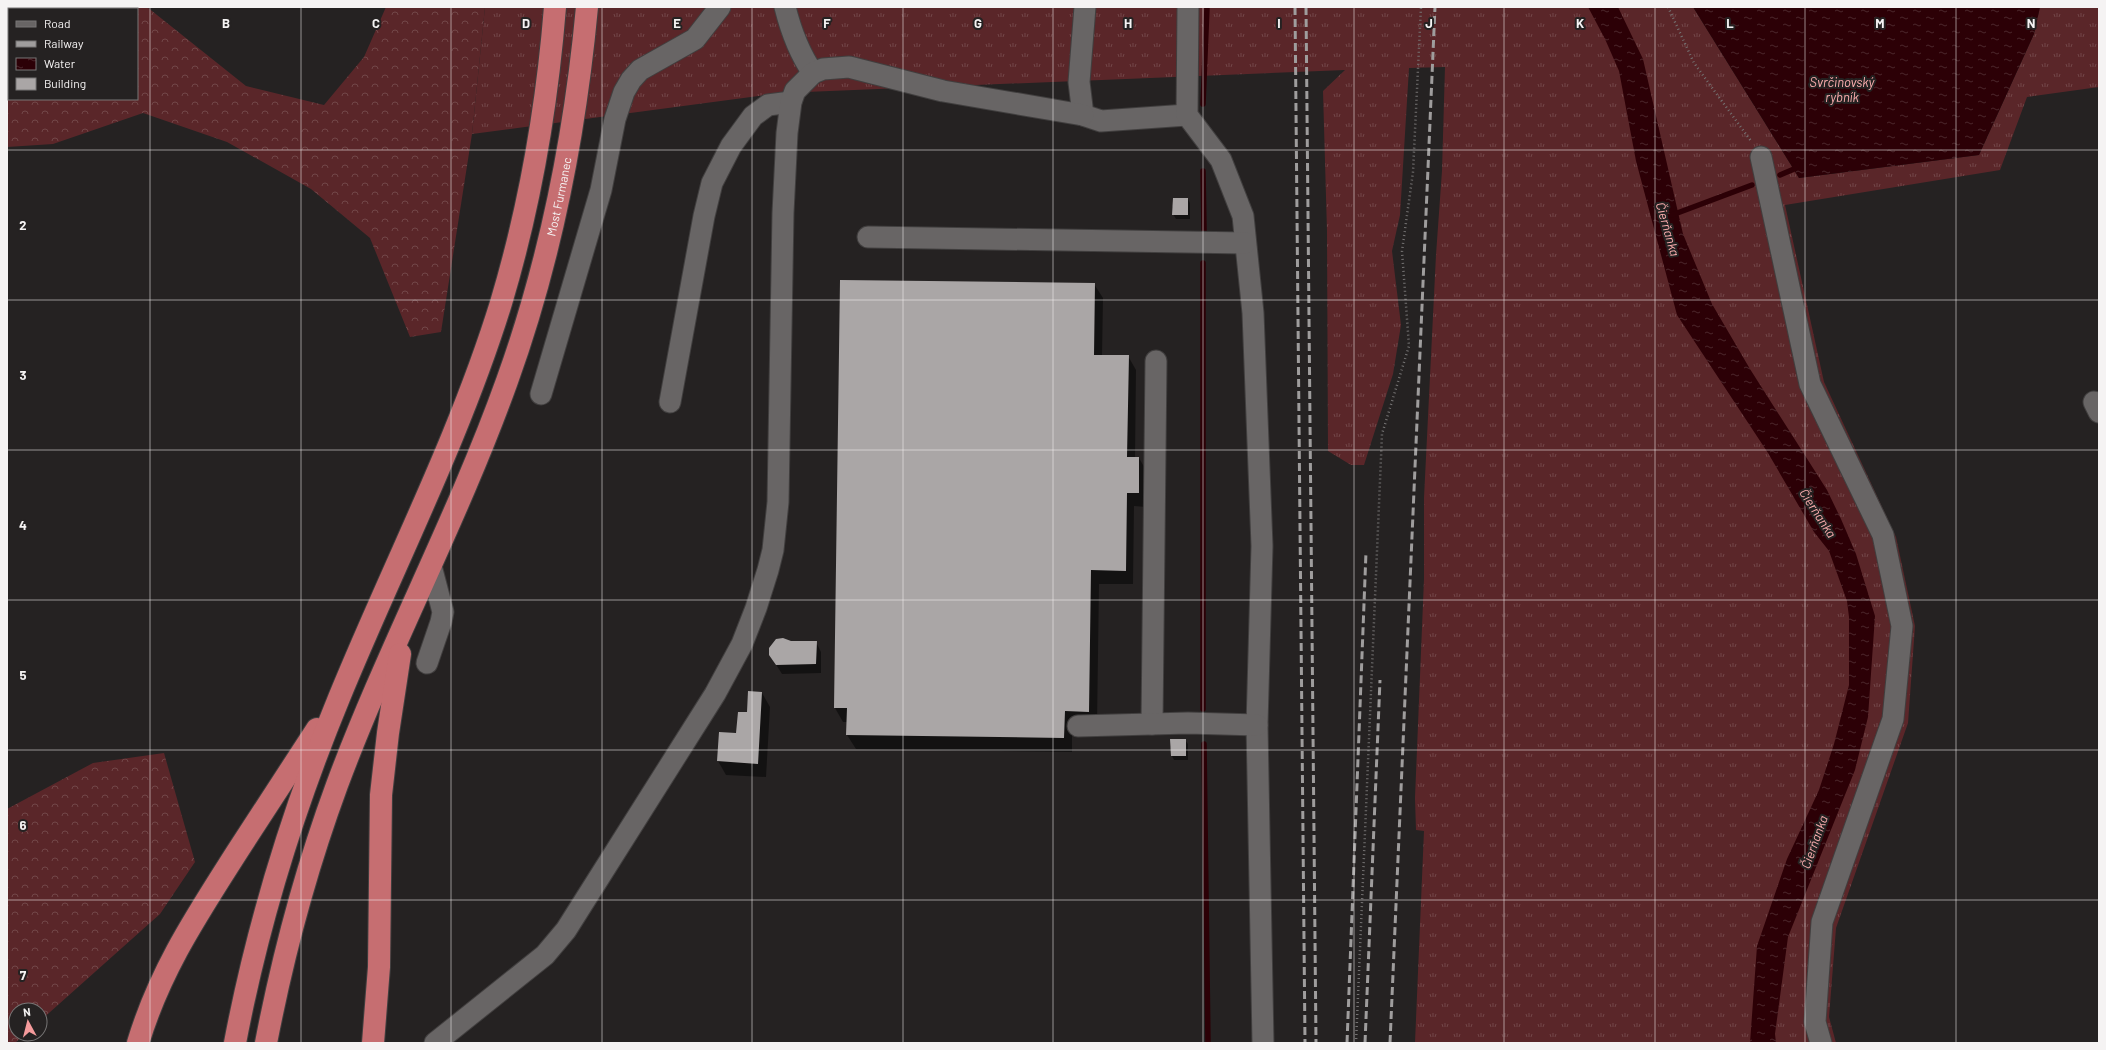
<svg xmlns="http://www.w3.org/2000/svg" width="2106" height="1050" font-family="Barlow,sans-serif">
	<defs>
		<pattern id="grass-tufts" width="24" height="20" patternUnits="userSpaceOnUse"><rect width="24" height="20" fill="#5a2629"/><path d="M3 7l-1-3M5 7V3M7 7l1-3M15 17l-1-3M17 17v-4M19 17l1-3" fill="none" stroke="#724648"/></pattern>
		<pattern id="forest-crowns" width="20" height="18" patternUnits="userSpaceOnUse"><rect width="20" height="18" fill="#5a2629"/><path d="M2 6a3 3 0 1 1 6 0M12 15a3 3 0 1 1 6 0" fill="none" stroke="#724648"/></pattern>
		<pattern id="water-ripples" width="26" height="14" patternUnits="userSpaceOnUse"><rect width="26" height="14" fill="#2c0006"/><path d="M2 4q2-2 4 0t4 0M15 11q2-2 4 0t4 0" fill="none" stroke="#4b262b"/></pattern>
	</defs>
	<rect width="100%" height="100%" fill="#252222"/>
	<path fill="url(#grass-tufts)" d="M485 7H1693L1799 178 1979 155 2034 34 2040 7H2099V87L2027 97 2000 170 1785 205 1824 382 1896 537 1915 626 1908 723 1836 928 1829 1017 1836 1043H1415L1424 831 1416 830 1415 798 1424 579V498L1436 255 1442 171 1445 67 1409 68 1400 215 1392 251 1401 325 1393 374 1364 465H1351L1328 451 1327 231 1323 91 1345 70 781 93 472 134Z"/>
	<g fill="url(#forest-crowns)" fill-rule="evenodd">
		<path d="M7 7H147L246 86 324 105 364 57 386 7H485L472 134 441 332 410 337 370 238 311 189 227 142 143 113 53 144 7 147ZM9 9H137V99H9Z"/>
		<path d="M164 753 195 862 160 914 40 1021V1010H16V1034H25L15 1043H7V809L93 763Z"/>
	</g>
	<g fill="url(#water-ripples)">
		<path d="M1588 7H1618L1643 59 1683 234 1712 304 1750 369 1827 490 1841 519 1856 554 1875 616 1868 717 1855 770 1788 937 1775 1034 1776 1043H1750L1757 946 1787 859 1819 790 1834 744 1849 685V617L1847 601 1829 551 1814 532 1768 453 1677 315 1636 161 1619 71 1605 39Z"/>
		<path d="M1693 7H2040L2034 34 1979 155 1799 178Z"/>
	</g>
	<g fill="#0007">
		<path d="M1188 199 1190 203V219H1176L1173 214Z"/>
		<path d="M1094 284 1103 298 1102 356H1128L1136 370 1135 458H1139L1147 472 1146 507 1134 506 1133 584H1099L1097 725H1072V752L856 749 847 735 848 722H843L835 708Z"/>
		<path d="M791 642H816L821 652V673L782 674 770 655Z"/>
		<path d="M762 693 770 707 766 777 726 775 718 761 737 734Z"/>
		<path d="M1185 740 1188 744V760H1174L1172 756Z"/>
	</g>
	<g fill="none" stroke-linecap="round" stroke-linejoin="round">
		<g stroke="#2c0006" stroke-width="5.5">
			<path d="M1203 104 1207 7"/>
			<path d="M1203 171 1204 230"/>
			<path d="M1780 175 1794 169 1797 165"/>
			<path d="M1672 215 1752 185"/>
			<path d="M1203 709V263"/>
			<path d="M1204 744 1208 1043"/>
		</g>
	</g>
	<g fill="#aaa6a6">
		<path d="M1173 198H1188V215H1172Z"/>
		<path d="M840 280 1095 283 1094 355H1129L1127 457H1139V493H1127L1126 571 1091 570 1089 712 1065 711 1064 738 846 735 847 708H834Z"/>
		<path d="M783 638 791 641H817L816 664 776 665 769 655V648L776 639Z"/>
		<path d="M748 691 762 692 758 764 717 761 719 732 736 733 738 712H747Z"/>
		<path d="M1170 739H1186V756H1171Z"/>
	</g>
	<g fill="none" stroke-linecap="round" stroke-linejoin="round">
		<defs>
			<g id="minor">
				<path d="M785 7C791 31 799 53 813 73"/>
				<path d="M1085 7 1079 82 1083 115 1101 121 1187 115"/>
				<path d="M1188 7 1187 115 1221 160 1243 216 1253 313 1262 546 1257 725 1263 1043"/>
				<path d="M1761 157 1810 384 1883 535 1902 626 1893 719 1822 922 1815 1022 1821 1043"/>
				<path d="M868 237 1245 243"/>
				<path d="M541 394 601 190 615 119 624 92 631 80 640 70 695 39 720 7"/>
				<path d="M670 402 704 216 712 183 731 146 753 116 768 105 791 102"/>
				<path d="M2094 402 2099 412"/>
				<path d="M427 663 441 622 443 612 431 566"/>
				<path d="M1152 724 1156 361"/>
				<path d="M1078 726 1188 723 1257 725"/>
				<path d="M435 1043 545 955 566 930 715 694 742 644 756 608 768 570 773 550 778 502 783 213 787 133 791 102 795 91 813 73 823 69 849 67 943 91 1083 115"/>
			</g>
			<g id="highway">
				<path d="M138 1043C160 970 197 915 237 852 264 811 290 770 317 729"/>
				<path d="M235 1043C258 922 292 812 339 698 393 566 459 439 501 303 530 206 547 107 555 7"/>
				<path id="s1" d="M266 1043C283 955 306 869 337 785 388 648 458 518 507 381 551 259 575 136 587 7"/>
				<path d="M373 1043 379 967 381 795 388 733 400 654"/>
			</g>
		</defs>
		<use href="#minor" stroke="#413f3f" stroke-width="23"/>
		<use href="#highway" stroke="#413f3f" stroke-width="24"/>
		<g stroke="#757373" stroke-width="2.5" stroke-dasharray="1 3" stroke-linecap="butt">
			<path d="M1668 7 1694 63 1751 141"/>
			<path d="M1356 1043 1382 434 1409 346 1402 251 1413 172 1421 7"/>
		</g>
		<use href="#minor" stroke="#686565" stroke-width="21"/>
		<use href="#highway" stroke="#c66e71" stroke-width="22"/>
		<g stroke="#9f9d9d" stroke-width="3" stroke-dasharray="8 4" stroke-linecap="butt">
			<path d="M1295 7 1305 1043"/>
			<path d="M1306 7 1316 1043"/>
			<path d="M1347 1043 1366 552"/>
			<path d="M1365 1043 1380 680"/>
			<path d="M1390 1043 1435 7"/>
		</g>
	</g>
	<path fill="none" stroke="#f5f3f3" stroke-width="1" stroke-opacity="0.55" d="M150 7V1043M301 7V1043M451 7V1043M602 7V1043M752 7V1043M903 7V1043M1053 7V1043M1203 7V1043M1354 7V1043M1504 7V1043M1655 7V1043M1805 7V1043M1956 7V1043M7 150H2099M7 300H2099M7 450H2099M7 600H2099M7 750H2099M7 900H2099"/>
	<g text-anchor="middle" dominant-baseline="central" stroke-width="4" stroke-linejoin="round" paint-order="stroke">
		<g font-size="12" fill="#f5f3f3" stroke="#252222">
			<text stroke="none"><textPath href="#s1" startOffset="898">Most Furmanec</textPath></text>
		</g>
		<g font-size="13" font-style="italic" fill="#fbadae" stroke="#252222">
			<text x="1842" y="82">Svrčinovský<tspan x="1842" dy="15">rybník</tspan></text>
			<text transform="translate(1668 229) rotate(74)">Čierňanka</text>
			<text transform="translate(1818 513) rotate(57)">Čierňanka</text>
			<text transform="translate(1814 842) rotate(-70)">Čierňanka</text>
		</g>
	</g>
	<g font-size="13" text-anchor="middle" font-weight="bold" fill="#f5f3f3" stroke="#252222" stroke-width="4" stroke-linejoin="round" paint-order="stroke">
		<text x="226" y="28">B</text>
		<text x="376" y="28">C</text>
		<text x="526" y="28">D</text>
		<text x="677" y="28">E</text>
		<text x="827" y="28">F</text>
		<text x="978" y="28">G</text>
		<text x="1128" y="28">H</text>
		<text x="1279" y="28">I</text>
		<text x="1429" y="28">J</text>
		<text x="1580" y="28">K</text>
		<text x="1730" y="28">L</text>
		<text x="1880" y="28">M</text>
		<text x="2031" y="28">N</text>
		<text x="23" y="230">2</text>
		<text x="23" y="380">3</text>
		<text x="23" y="530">4</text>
		<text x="23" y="680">5</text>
		<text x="23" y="830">6</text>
		<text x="23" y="980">7</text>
	</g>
	<rect width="2106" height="1050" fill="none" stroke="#f5f3f3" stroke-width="16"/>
	<rect x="8" y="8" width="130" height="92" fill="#252222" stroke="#787676"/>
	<rect x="16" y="21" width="20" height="6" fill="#686565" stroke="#787676"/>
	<text x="44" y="28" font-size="12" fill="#f5f3f3">Road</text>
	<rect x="16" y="41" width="20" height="6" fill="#9f9d9d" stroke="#787676"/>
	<text x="44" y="48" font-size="12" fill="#f5f3f3">Railway</text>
	<rect x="16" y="58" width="20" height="12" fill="url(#water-ripples)" stroke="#787676"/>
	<text x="44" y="68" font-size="12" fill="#f5f3f3">Water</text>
	<rect x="16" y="78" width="20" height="12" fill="#aaa6a6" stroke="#787676"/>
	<text x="44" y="88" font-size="12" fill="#f5f3f3">Building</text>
	<g transform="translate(28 1022) rotate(353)"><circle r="19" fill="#252222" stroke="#787676"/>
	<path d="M0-3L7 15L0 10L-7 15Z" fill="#f59b9c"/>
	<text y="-6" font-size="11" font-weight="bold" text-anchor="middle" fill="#f5f3f3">N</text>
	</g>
</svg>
